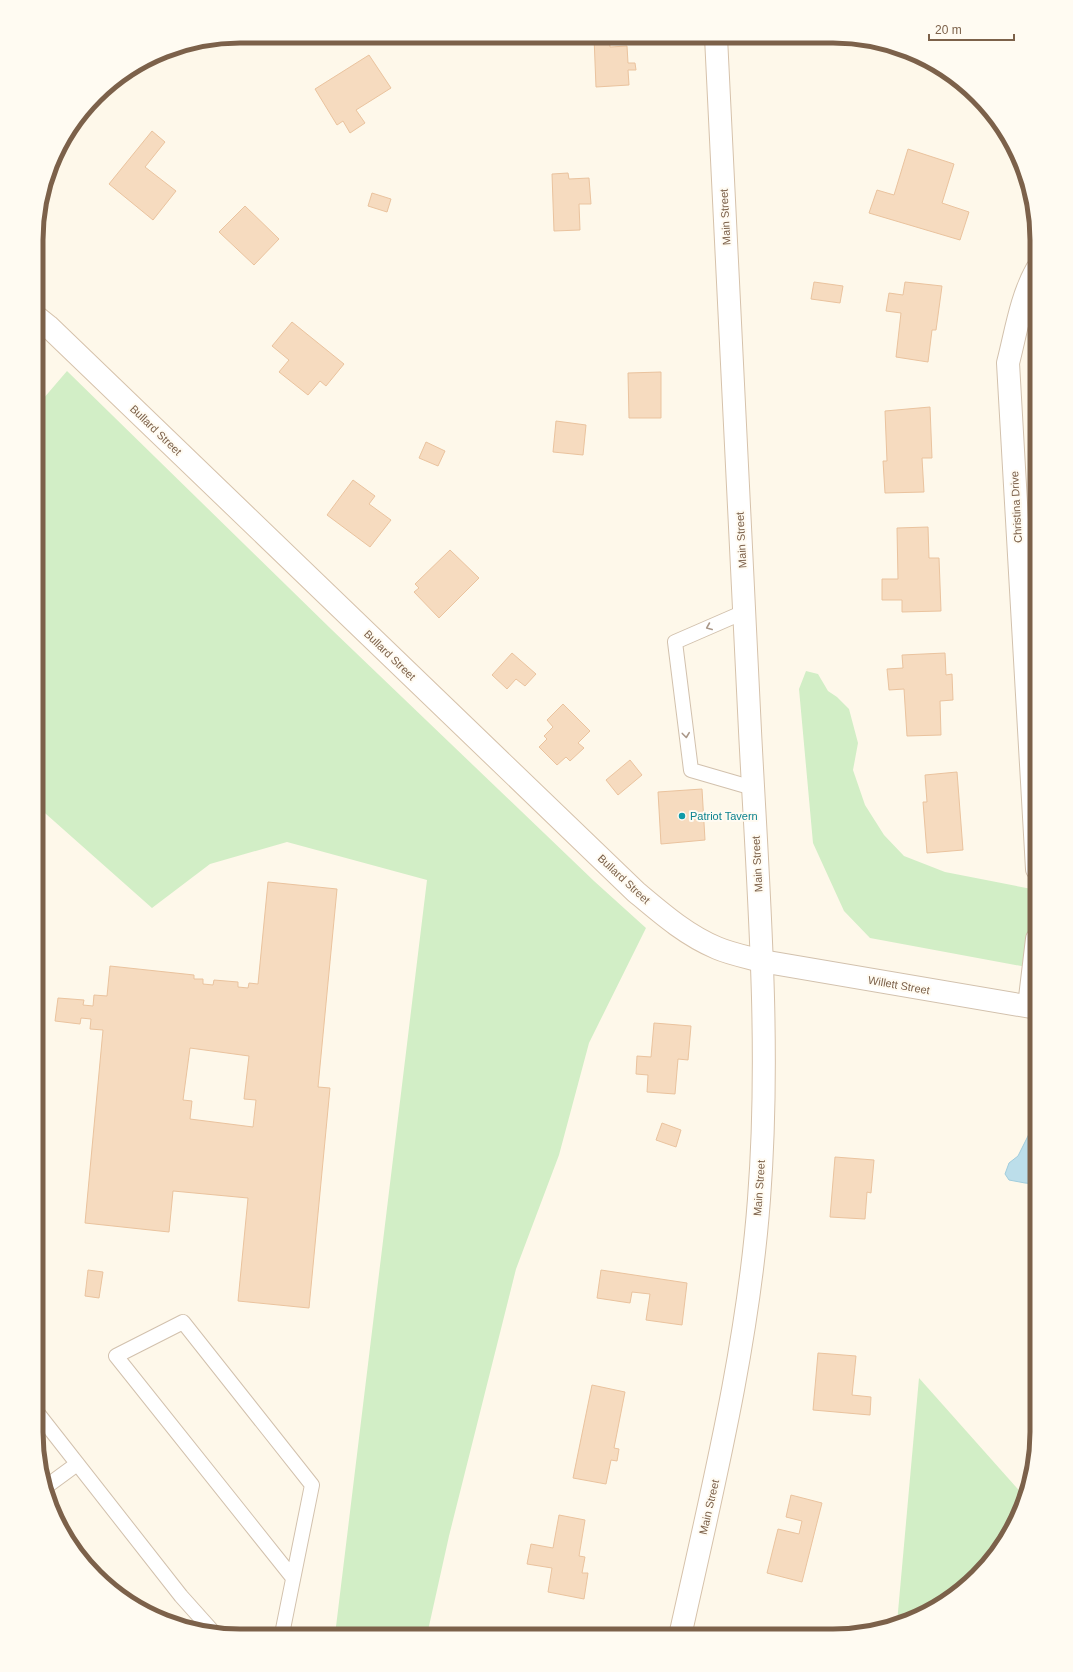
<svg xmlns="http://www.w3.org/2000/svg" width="1073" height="1672" font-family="Arial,sans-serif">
	<rect width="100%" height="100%" fill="#fef8ea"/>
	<g fill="#d2eec6">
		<path d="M67 371 331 629 594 881 646 928 589 1043 559 1155 516 1269 449 1536 427 1635H335L427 880 287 842 210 864 152 908 37 806V406Z"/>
		<path d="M806 671 818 674 828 691 837 697 849 709 858 743 853 770 865 805 884 835 904 856 945 872 1037 890V969L870 938 844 911 813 843 799 689Z"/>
		<path d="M919 1378 1025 1497C1013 1548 949 1613 897 1623Z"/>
	</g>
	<path fill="#bcdeea" stroke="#a1cddd" d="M1037 1103V1184L1025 1183 1009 1180 1005 1174 1009 1163 1018 1156 1029 1134 1035 1106Z"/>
	<g fill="#f6dbbf" stroke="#eac39e" fill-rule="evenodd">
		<path d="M594 37H609L610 47 627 46 628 63H635L636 70H628L629 85 596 87Z"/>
		<path d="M369 55 391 88 356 110 365 123 350 133 343 121 337 125 315 89Z"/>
		<path d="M152 131 165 142 145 167 176 191 153 220 109 184Z"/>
		<path d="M908 149 954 164 942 203 969 212 960 240 869 213 877 190 894 195Z"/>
		<path d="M568 173 569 179 589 178 591 204H579L580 230 554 231 552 174Z"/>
		<path d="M372 193 391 199 387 212 368 206Z"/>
		<path d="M245 206 279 239 254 265 219 232Z"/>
		<path d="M814 282 843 286 840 303 811 299Z"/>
		<path d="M905 282 942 286 936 330H932L928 362 896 357 901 313 886 311 889 293 903 295Z"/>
		<path d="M292 322 344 364 326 386 320 381 308 395 279 372 289 360 272 346Z"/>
		<path d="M661 372V418H629L628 373Z"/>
		<path d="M930 407 932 458H922L924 492 885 493 883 461H887L885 411Z"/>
		<path d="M556 421 586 425 583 455 553 452Z"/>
		<path d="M426 442 445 451 438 466 419 458Z"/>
		<path d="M353 480 375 496 369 504 391 520 370 547 327 515Z"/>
		<path d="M928 527 929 558H939L941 611 902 612V600H882V579H898L897 528Z"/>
		<path d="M450 550 479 578 439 618 414 592 419 588 415 584Z"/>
		<path d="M512 653 536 674 525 686 516 679 507 689 492 675Z"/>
		<path d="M945 653 946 675 952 674 953 700 940 701 941 735 907 736 904 689 889 690 887 669 903 668 902 655Z"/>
		<path d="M563 704 590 731 578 743 584 748 570 761 566 757 557 765 539 747 547 739 544 736 553 727 547 720Z"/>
		<path d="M630 760 642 775 618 795 606 780Z"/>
		<path d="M957 772 963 850 927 853 923 802H927L925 775Z"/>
		<path d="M702 789 705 840 661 844 658 792Z"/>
		<path d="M268 882 337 889 318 1087 330 1088 309 1308 238 1301 248 1198 173 1191 169 1232 85 1223 103 1030 90 1029 91 1019 81 1018 80 1024 55 1021 58 998 84 1000 83 1005 93 1006 94 995 107 996 110 966 194 975V979H203V984L213 985 214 980 238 982V987L248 988 249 983 258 984ZM190 1048 249 1056 244 1099 256 1100 253 1127 190 1119 192 1101 183 1100Z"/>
		<path d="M654 1023 691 1026 688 1060 678 1059 675 1094 647 1092 648 1075 636 1074 637 1056 651 1057Z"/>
		<path d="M662 1123 681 1130 676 1147 656 1140Z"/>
		<path d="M835 1157 874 1160 871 1193 867 1192 865 1219 830 1217Z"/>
		<path d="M88 1270 103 1272 99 1298 85 1296Z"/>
		<path d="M601 1270 687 1283 682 1325 646 1320 650 1294 632 1292 630 1303 597 1298Z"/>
		<path d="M818 1353 856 1356 852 1395 871 1397 870 1415 813 1410Z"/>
		<path d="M592 1385 625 1392 614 1448 619 1449 617 1461 611 1460 606 1484 573 1478Z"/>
		<path d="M791 1495 822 1503 802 1582 767 1573 778 1529 799 1534 802 1521 786 1517Z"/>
		<path d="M559 1515 585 1520 579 1556 585 1557 582 1573H588L584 1599 548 1592 552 1568 527 1564 531 1544 553 1548Z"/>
	</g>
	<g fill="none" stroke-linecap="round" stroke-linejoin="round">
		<defs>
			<g id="service">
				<path d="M744 612 675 642 691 770 753 788"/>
				<path d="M36 1411 181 1596 215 1634"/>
				<path d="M47 1486 77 1464"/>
				<path d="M282 1634 312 1485 183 1322 116 1356 293 1578"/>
			</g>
			<g id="minor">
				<path d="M1037 869 1008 363C1016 332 1021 297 1037 269"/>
				<path d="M1029 1006 1037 939"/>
			</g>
			<path id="tertiary" d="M762 961 1037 1008"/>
			<g id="secondary">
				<path d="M38 318 48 326 636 892C661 913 686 935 717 948 731 954 747 957 762 961"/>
				<path d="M680 1636C712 1491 748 1347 759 1199 771 1043 758 887 750 731 739 500 727 269 716 37"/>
			</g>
		</defs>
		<use href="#service" stroke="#d2c1ad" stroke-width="16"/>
		<use href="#minor" stroke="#d2c1ad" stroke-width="24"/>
		<use href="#tertiary" stroke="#d2c1ad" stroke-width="24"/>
		<use href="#secondary" stroke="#d6c2ab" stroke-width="24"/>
		<use href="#service" stroke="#fff" stroke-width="14"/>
		<use href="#minor" stroke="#fff" stroke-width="22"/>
		<use href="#tertiary" stroke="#fff" stroke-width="22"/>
		<use href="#secondary" stroke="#fff" stroke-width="22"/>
	</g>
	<defs><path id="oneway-chevron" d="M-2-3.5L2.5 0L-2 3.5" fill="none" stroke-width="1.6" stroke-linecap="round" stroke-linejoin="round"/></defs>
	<g stroke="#aa9889">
		<use href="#oneway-chevron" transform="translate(709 627) rotate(157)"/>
		<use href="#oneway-chevron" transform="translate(686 735) rotate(83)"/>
	</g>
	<circle fill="#0f9aa8" stroke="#fffbf2" stroke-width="1.5" cx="682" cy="816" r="4"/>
	<g text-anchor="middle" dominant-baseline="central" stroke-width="4" stroke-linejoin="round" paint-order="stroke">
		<g font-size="11" fill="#7c614a" stroke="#fffbf2">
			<text transform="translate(725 217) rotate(-93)">Main Street</text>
			<text transform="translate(156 430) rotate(44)">Bullard Street</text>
			<text transform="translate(1016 507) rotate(-93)">Christina Drive</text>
			<text transform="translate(741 540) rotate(-93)">Main Street</text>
			<text transform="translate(390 655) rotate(44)">Bullard Street</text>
			<text transform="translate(757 864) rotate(-93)">Main Street</text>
			<text transform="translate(624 879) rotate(43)">Bullard Street</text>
			<text transform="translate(899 985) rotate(10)">Willett Street</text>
			<text transform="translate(759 1188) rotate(-86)">Main Street</text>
			<text transform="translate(709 1507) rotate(-77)">Main Street</text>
		</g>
		<g font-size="11" fill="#0d838f" stroke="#fffbf2" text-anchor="start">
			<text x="690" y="816">Patriot Tavern</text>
		</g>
	</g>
	<path d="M0 0H1073V1672H0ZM240 43H833A197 197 0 0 1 1030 240V1432A197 197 0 0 1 833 1629H240A197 197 0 0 1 43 1432V240A197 197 0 0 1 240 43Z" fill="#fffbf2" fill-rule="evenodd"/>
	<path fill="none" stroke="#7c614a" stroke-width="5" d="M240 43H833A197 197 0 0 1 1030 240V1432A197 197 0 0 1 833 1629H240A197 197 0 0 1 43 1432V240A197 197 0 0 1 240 43Z"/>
	<path d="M929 34v6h85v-6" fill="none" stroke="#7c614a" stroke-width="2"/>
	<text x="935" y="34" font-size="12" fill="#7c614a" stroke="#fffbf2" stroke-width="3" paint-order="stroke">20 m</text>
</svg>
